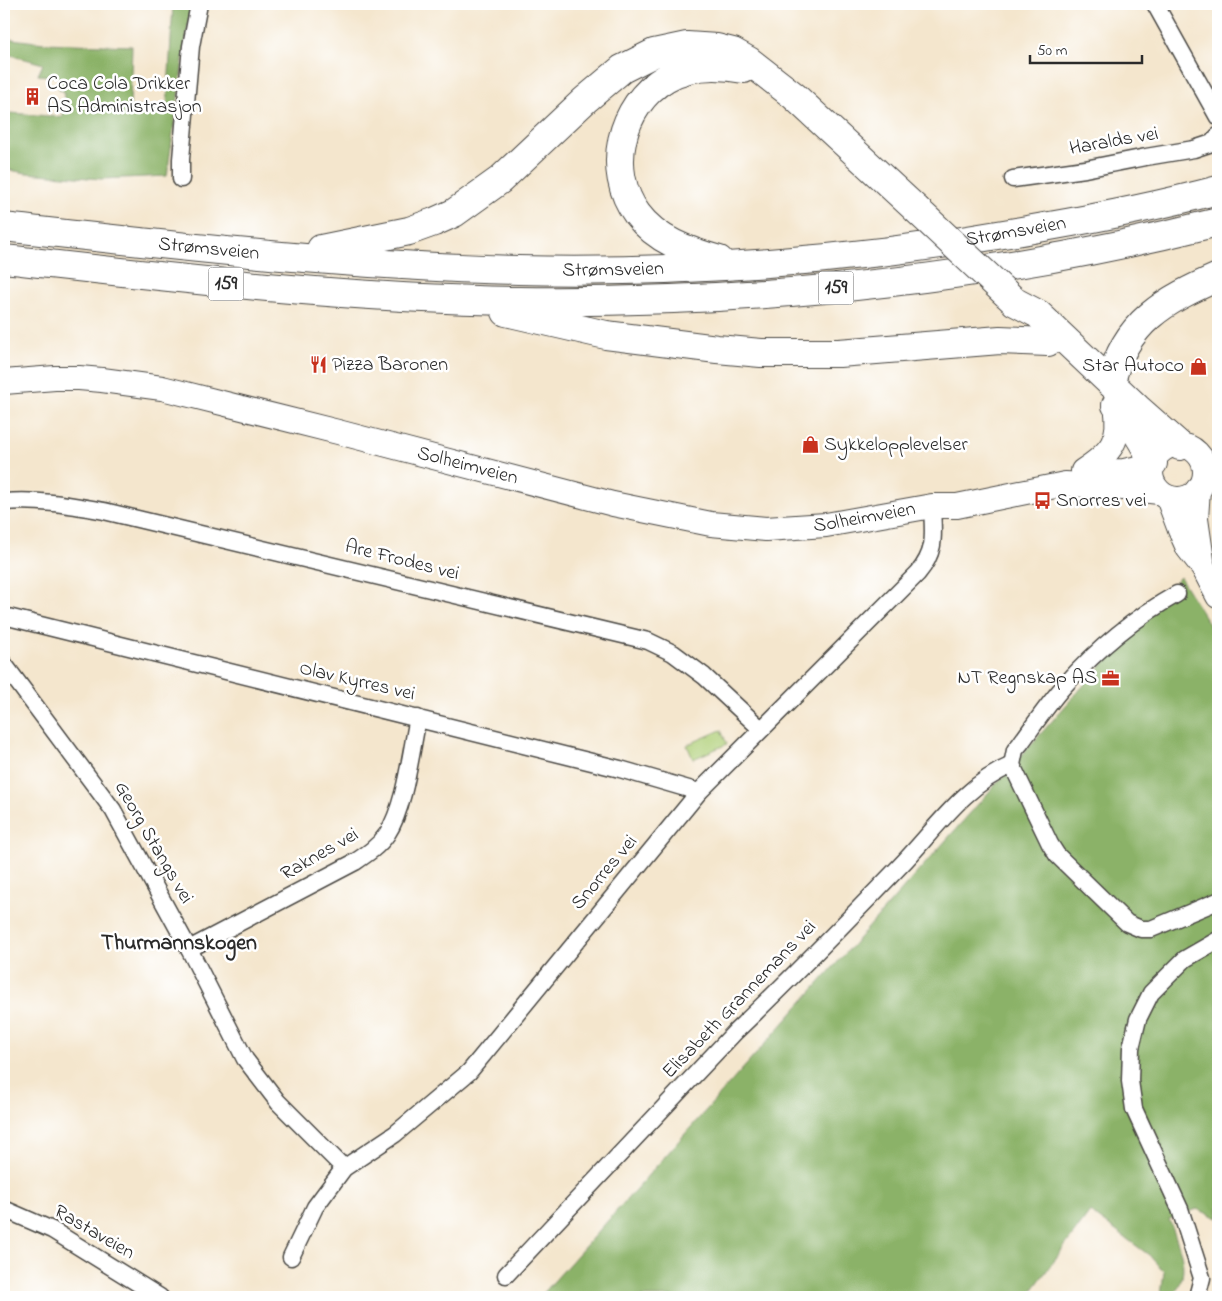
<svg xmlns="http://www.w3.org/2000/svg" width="1222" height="1301" font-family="'Indie Flower',sans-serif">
	<rect width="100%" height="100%" fill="#fff"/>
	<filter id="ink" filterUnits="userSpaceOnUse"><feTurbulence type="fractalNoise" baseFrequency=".02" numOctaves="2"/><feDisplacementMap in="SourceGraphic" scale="10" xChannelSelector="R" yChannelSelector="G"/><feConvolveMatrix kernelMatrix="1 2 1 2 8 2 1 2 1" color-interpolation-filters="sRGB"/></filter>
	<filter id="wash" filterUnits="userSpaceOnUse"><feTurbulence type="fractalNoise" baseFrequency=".0096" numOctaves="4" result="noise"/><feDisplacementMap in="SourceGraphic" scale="20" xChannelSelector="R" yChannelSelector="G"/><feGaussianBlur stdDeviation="1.12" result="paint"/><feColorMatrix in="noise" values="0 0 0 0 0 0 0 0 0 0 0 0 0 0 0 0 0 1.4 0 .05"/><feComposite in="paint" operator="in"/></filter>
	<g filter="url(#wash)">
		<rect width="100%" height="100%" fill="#f4e6cd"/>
		<path fill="#afcf77" stroke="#6d7d51" d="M721 730 727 744 693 759 687 745Z"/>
		<g fill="#8bb268" stroke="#5b6e4a">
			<path d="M173 4H191L167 176 101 179 26 173 4 169V115L9 116 10 113 63 117 64 91 59 90V77L38 75 43 64 4 53V38L44 43 132 46 130 107 167 108Z"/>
			<path d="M1180 577 1218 639V1218L1197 1209 1169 1219C1179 1248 1193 1271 1172 1297L1161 1294 1164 1272 1149 1255 1090 1212 1028 1296 992 1294 987 1297H540Z"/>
		</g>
	</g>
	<g filter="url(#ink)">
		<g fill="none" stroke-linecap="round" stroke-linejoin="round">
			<defs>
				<g id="minor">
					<path d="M1155 4 1218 117"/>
					<path d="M181 179V159L191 46 199 4"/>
					<path d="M1013 179 1085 169 1146 157 1194 149 1212 143 1218 136"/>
					<path d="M4 502C38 499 71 505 104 511L648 641 673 653 704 676 761 729"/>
					<path d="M1177 594C1134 618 1097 649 1064 686 1048 704 1034 725 1020 744L1015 750 1012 765 1050 844 1057 855 1127 923 1141 929H1151L1218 901"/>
					<path d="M4 616 620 769 699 792"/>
					<path d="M4 664 113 810 189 949 245 1059 278 1102 344 1168"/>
					<path d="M189 949 355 862C367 854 379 846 387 834 405 807 411 751 418 718"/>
					<path d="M4 1209 52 1230 160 1297"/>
					<path d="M291 1257 315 1207 344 1168 395 1134 469 1072 699 792 918 573C937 550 933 535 932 506"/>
					<path d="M506 1275 736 1031C792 978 846 922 900 866 935 830 964 785 1012 765"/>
					<path d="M1197 1297 1202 1278 1180 1209 1134 1109 1130 1081 1131 1048 1138 1019 1151 993 1185 959 1218 940"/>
				</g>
				<g id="secondary">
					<path id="s1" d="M4 382 55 378H79L102 380 162 388 338 432 613 504 711 524 766 529 826 525 932 506H957L1065 484 1105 486 1159 492"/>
					<circle cx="1178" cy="472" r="27"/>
					<path d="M1083 471C1111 453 1122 440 1116 406"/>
					<path d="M1092 472 1124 471 1152 465"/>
					<path d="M1198 489 1196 519 1202 560"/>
					<path d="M1168 498 1180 530 1188 548 1203 567 1218 596"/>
				</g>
				<g id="motorway">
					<path id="s2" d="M4 227C175 246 346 266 518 270 694 274 871 259 1044 227 1102 217 1161 205 1218 190"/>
					<path d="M321 249 409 231 434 222 454 213 500 180 585 100 622 69 654 53 687 46 717 48 733 52 749 61 794 96 916 209"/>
					<path d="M4 259C175 278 346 299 518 301 753 304 990 280 1218 222"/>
					<path d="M719 260C688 251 657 241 637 214 605 171 620 105 666 78 690 64 718 64 744 69"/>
					<path d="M1015 302 1038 314 1137 408 1180 446"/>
					<path d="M506 312 606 335 717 349 761 353H839L1000 340 1048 342"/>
					<path d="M1111 383C1124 322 1166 300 1218 277"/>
					<path d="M1116 405C1131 423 1144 441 1153 463"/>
				</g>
			</defs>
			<use href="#minor" stroke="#494743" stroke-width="19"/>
			<use href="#secondary" stroke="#494743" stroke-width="26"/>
			<use href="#motorway" stroke="#494743" stroke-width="30"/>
			<use href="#minor" stroke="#fff" stroke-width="16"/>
			<use href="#secondary" stroke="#fff" stroke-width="24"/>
			<use href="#motorway" stroke="#fff" stroke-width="28"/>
			<defs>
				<path id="motorway-bridge" d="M916 209 1012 299"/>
			</defs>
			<use href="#motorway-bridge" stroke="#494743" stroke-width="30" stroke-linecap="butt"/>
			<use href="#motorway-bridge" stroke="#fff" stroke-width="28"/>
		</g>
	</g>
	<defs>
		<symbol id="building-bare" viewBox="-9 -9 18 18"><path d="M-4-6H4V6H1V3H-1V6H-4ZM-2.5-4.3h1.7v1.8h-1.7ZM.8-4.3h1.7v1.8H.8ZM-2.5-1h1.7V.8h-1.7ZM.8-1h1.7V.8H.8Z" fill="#c8321e" stroke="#fff" stroke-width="2.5" paint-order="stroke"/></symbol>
		<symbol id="restaurant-bare" viewBox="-9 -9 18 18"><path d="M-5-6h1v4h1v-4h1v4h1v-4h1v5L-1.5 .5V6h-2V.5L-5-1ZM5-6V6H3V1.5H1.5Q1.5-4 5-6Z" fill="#c8321e" stroke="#fff" stroke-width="2.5" paint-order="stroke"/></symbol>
		<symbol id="shop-bare" viewBox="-9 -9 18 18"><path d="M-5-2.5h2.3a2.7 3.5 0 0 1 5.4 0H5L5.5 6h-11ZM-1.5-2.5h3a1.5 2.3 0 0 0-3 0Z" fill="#c8321e" stroke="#fff" stroke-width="2.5" paint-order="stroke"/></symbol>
		<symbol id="bus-bare" viewBox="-9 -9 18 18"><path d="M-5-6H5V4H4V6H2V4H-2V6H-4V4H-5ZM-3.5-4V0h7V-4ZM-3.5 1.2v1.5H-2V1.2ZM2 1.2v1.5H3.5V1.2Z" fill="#c8321e" stroke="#fff" stroke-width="2.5" paint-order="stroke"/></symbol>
		<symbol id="office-bare" viewBox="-9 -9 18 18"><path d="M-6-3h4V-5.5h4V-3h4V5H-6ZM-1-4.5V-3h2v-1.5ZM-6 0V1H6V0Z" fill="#c8321e" stroke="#fff" stroke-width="2.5" paint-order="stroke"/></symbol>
	</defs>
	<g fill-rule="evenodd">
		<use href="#building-bare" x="20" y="84" width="25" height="25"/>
		<use href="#restaurant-bare" x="306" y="352" width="25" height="25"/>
		<use href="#shop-bare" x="1186" y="354" width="25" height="25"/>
		<use href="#shop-bare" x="798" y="432" width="25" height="25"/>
		<use href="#bus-bare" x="1030" y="488" width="25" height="25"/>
		<use href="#office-bare" x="1098" y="666" width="25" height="25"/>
	</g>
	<g text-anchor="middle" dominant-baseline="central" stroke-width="5" stroke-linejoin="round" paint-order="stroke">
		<g fill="#fff" stroke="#6b6b6b" stroke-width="1">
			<rect x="208.5" y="267.5" width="35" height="33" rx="4"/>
			<rect x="818.5" y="271.5" width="35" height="33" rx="4"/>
		</g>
		<g font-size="19" font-weight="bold" fill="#2b2b2b">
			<text x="226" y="284">159</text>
			<text x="836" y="288">159</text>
		</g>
		<g font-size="20" fill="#2b2b2b" stroke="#fff" text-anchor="start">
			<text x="47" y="84">Coca Cola Drikker<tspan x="47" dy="23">AS Administrasjon</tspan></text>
			<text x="332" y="365">Pizza Baronen</text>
			<text x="1184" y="366" text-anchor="end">Star Autoco</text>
			<text x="824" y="445">Sykkelopplevelser</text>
			<text x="1056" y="501">Snorres vei</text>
			<text x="1097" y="678" text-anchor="end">NT Regnskap AS</text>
		</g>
		<g font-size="20" fill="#2b2b2b" stroke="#fff">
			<text transform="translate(1114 142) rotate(-10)">Haralds vei</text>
			<text stroke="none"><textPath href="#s2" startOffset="1016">Strømsveien</textPath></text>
			<text stroke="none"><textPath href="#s2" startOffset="206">Strømsveien</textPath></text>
			<text stroke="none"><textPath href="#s2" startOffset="611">Strømsveien</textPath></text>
			<text stroke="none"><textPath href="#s1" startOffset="474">Solheimveien</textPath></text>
			<text stroke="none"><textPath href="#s1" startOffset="879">Solheimveien</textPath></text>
			<text transform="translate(402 561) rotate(14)">Are Frodes vei</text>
			<text transform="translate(357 682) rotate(13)">Olav Kyrres vei</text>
			<text transform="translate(153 843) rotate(60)">Georg Stangs vei</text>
			<text transform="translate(320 855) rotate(-30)">Raknes vei</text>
			<text transform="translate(605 873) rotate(-50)">Snorres vei</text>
			<text transform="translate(740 1000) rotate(-46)">Elisabeth Grannemans vei</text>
			<text transform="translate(94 1233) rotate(30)">Rastaveien</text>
		</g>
		<g font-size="22" font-weight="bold" fill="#2b2b2b" stroke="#fff">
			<text x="179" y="944">Thurmannskogen</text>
		</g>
	</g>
	<rect width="1222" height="1301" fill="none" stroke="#fff" stroke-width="20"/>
	<path d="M1030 55v8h112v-8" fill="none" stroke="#2b2b2b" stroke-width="2.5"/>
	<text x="1037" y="55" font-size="15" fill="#2b2b2b" stroke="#ffffff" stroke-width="4" paint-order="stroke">50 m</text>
</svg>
